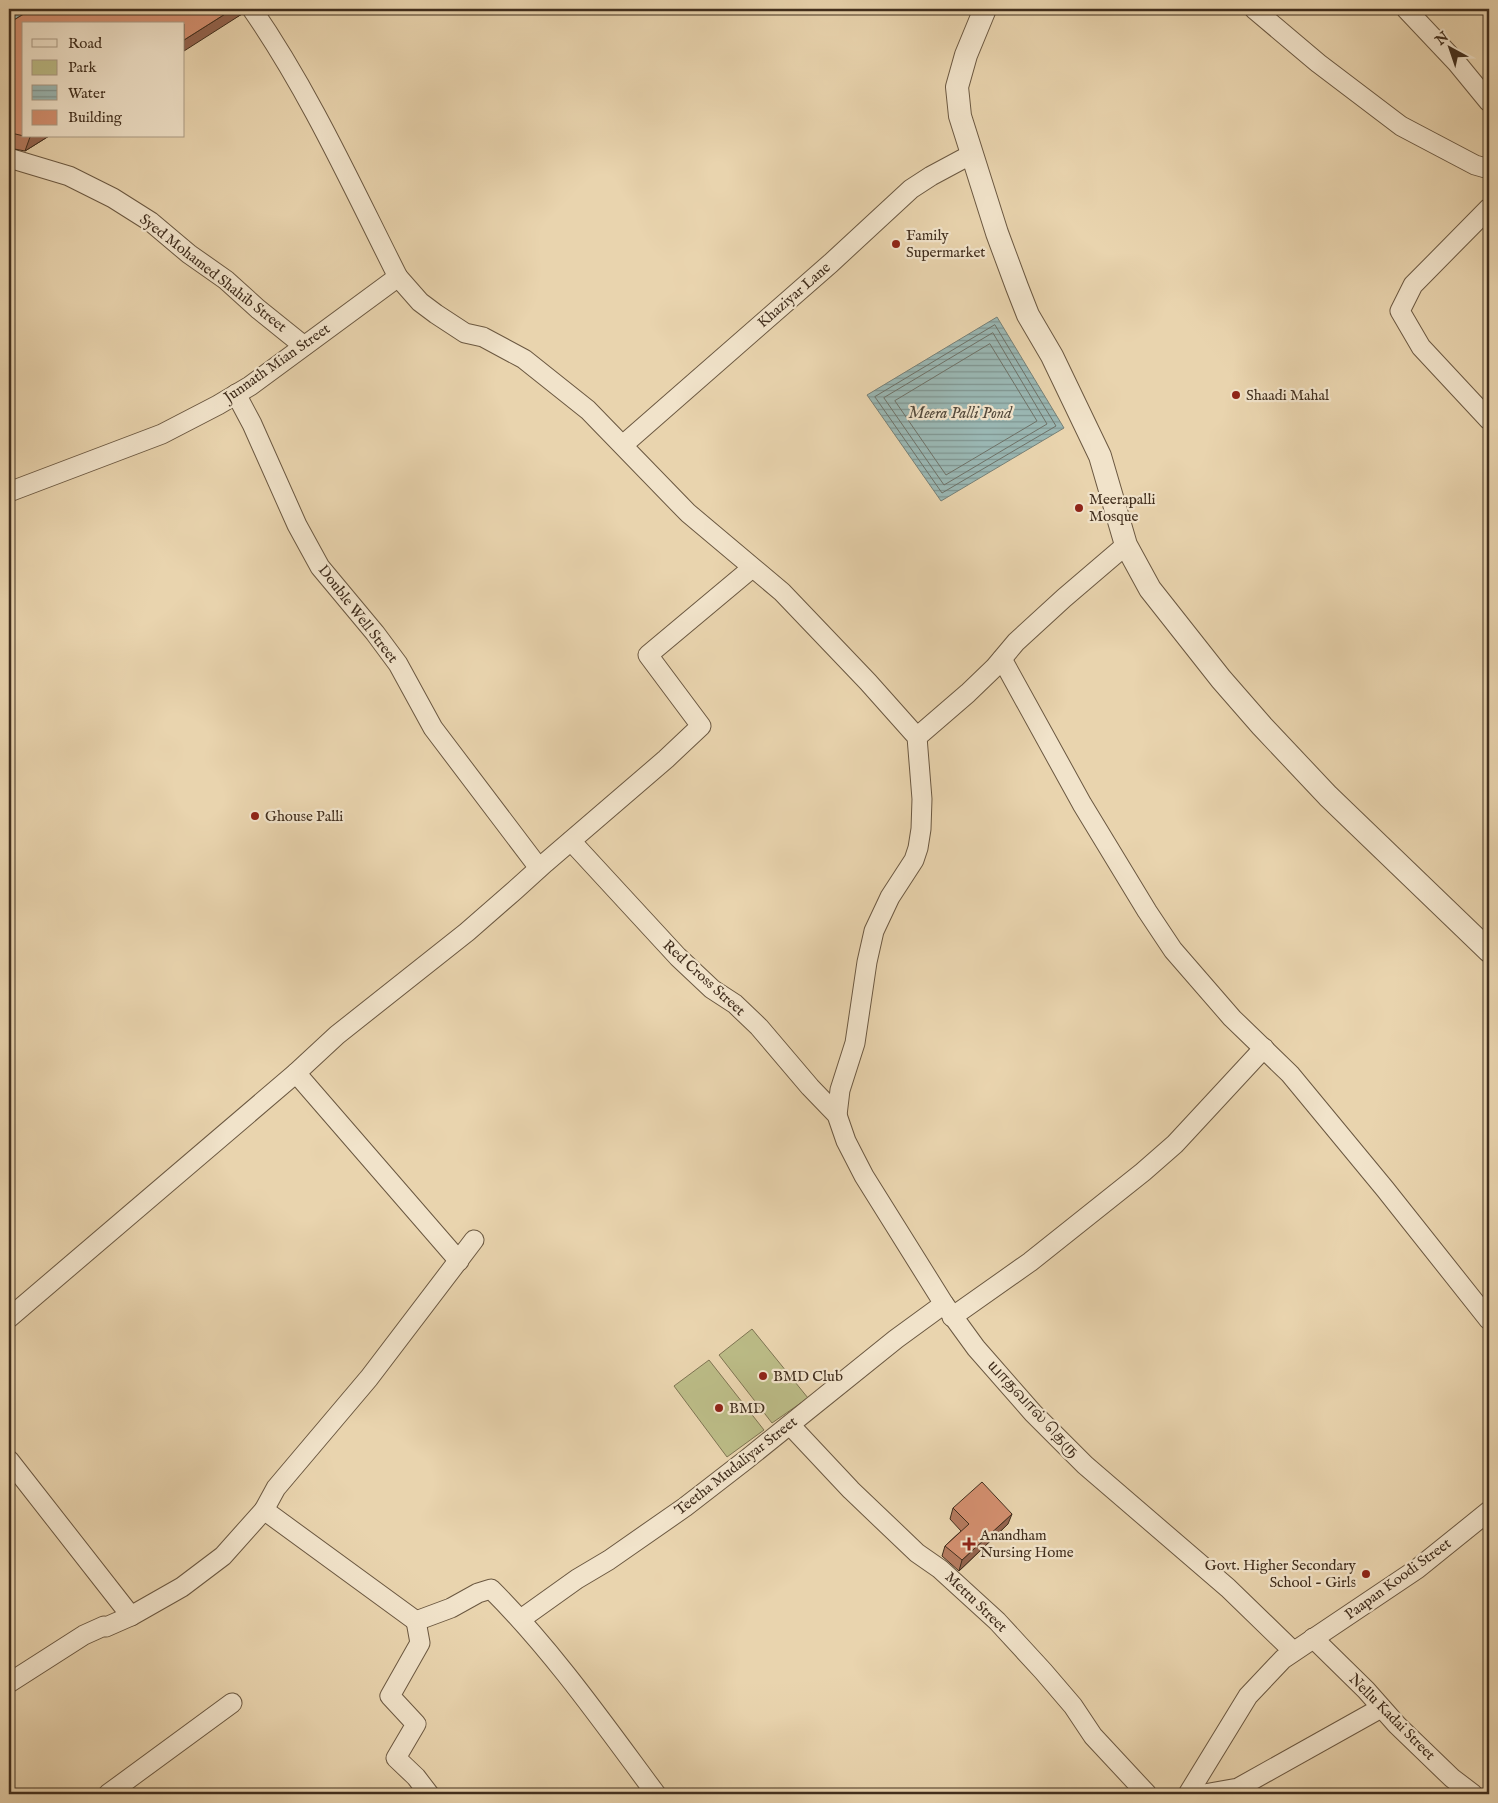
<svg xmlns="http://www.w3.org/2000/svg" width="1498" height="1803" font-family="'IM FELL English','Noto Serif Tamil',serif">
	<defs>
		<pattern id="water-rules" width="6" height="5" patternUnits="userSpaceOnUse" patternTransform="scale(1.25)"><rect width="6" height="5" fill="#9ab7b3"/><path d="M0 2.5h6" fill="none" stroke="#7f9591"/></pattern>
	</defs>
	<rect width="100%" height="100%" fill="#e9d4ae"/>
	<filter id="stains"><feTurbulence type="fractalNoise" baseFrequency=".004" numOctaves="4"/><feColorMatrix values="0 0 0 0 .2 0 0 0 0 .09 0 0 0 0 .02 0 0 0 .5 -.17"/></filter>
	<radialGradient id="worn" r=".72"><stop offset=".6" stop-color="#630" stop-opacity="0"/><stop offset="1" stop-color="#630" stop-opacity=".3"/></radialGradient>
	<g fill="#bbbb86" stroke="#7e7452">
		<path d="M752 1329 808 1398 772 1423 719 1355Z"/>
		<path d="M709 1360 764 1430 727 1457 674 1386Z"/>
	</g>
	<g fill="url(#water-rules)" stroke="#768077">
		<path d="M9 9H42L9 25Z"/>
		<path d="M997 317 1064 428 941 501 867 395Z"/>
	</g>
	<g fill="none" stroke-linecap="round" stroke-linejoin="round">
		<g stroke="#6e7268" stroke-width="1">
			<path d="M995 325 1056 426 942 493 875 397Z"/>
			<path d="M993 333 1047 424 944 485 884 398Z"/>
			<path d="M990 344 1037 421 946 475 895 401Z"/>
		</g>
		<defs>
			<g id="minor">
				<path d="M252 9C310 93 352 186 398 277L420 302 436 314 465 333 483 337 524 359 588 410 688 513 782 592 868 682 917 737 922 799 921 829 918 848 914 860 890 897 874 931 867 962 855 1043 840 1090 837 1115"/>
				<path d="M1254 9 1318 63 1401 126 1475 165 1489 169"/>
				<path d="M1406 9 1457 63 1489 102"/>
				<path d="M9 158 69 176 113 198 151 222 189 254 226 280 258 309 304 346"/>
				<path d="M1489 208 1413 285 1400 311 1421 347 1489 420"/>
				<path d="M236 394 252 424 297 525 320 567 375 633 398 664 433 728 539 868"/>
				<path d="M623 445 831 263 911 189 931 176 972 154"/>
				<path d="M9 492 162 434 218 405 250 386 398 277"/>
				<path d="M1002 659 1082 804 1147 911 1173 950 1232 1018 1290 1074 1385 1189 1489 1320"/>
				<path d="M917 737 968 693 995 667 1016 642 1064 598 1126 545"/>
				<path d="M571 841 678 957 712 989 735 1004 759 1027 810 1087 837 1115 846 1141 864 1176 944 1304 976 1348 1033 1413 1085 1465 1228 1588 1293 1651"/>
				<path d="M296 1073 459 1261"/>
				<path d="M952 1317 1030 1262 1143 1172 1175 1144 1264 1048"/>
				<path d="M9 1318 296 1073 337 1035 467 932 514 891 545 863 666 759 701 726 648 655 752 568"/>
				<path d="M790 1425 851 1490 917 1553 940 1569 997 1621 1043 1671 1073 1706 1093 1736 1147 1794"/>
				<path d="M9 1460 131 1616"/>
				<path d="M264 1510 416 1621"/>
				<path d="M521 1619 577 1579 609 1560 685 1507 747 1459 896 1339 944 1304"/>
				<path d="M1313 1638 1366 1690 1397 1725 1452 1778 1473 1794"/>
				<path d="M9 1683 84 1635 104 1626 106 1627 131 1616 182 1587 223 1556 264 1510 276 1488 369 1378 474 1240"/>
				<path d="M108 1794 232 1703"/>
				<path d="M429 1794 416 1777 396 1758 416 1724 390 1696 420 1643 416 1621 451 1608 478 1593 491 1589C553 1651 604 1724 656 1794"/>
				<path d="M1188 1794 1248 1696 1283 1659 1417 1569 1489 1511"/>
				<path d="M1204 1794 1238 1788 1381 1708"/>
			</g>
			<path id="tertiary" d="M985 9 966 55 957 87 960 116 997 233 1017 287 1028 315 1052 356 1100 456 1126 545 1150 589 1221 679 1262 726 1328 796 1489 951"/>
		</defs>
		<use href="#minor" stroke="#6b5841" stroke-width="21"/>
		<use href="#tertiary" stroke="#6b5841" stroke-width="24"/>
		<use href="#minor" stroke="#f1e3ca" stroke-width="19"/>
		<use href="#tertiary" stroke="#f1e3ca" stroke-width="22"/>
	</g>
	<g fill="#b57b5f" stroke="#412e1d">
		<path d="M32 9H244L242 14 24 136H49L25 151 9 148V23Z"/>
		<path d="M953 1508 1008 1524 959 1571 942 1556 945 1546 961 1531 950 1519Z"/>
	</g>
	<g fill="#94644e" stroke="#412e1d">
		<path d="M233 9H244L242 14 184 51V40Z"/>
		<path d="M32 136H49L25 151 30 137Z"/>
		<path d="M1012 1514 1008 1524 959 1571 962 1560Z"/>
	</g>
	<g fill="#d38f6f" stroke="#412e1d">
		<path d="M32 9H233L184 40V24H24V136L11 133 9 129V23Z"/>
		<path d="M982 1482 1012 1514 962 1560 945 1546 969 1524 953 1508Z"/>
	</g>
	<g fill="#8f2418" stroke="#f1e3ca" stroke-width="2">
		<circle cx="896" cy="244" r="5"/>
		<circle cx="1236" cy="395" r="5"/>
		<circle cx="1079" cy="508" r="5"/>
		<circle cx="255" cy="816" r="5"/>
		<circle cx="763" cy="1376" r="5"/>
		<circle cx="719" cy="1408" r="5"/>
		<path d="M966.5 1536.5h5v5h5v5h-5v5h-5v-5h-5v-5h5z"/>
		<circle cx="1366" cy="1574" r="5"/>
	</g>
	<g text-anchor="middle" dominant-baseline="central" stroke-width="4.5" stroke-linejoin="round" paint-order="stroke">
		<g font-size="15" fill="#412e1d" stroke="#f1e3ca" text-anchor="start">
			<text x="906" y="235">Family<tspan x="906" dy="17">Supermarket</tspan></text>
			<text x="1246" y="395">Shaadi Mahal</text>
			<text x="1089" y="499">Meerapalli<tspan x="1089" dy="17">Mosque</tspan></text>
			<text x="265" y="816">Ghouse Palli</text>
			<text x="773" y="1376">BMD Club</text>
			<text x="729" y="1408">BMD</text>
			<text x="980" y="1535">Anandham<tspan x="980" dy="17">Nursing Home</tspan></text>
			<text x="1356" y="1565" text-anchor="end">Govt. Higher Secondary<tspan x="1356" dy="17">School - Girls</tspan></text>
		</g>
		<g font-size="15" fill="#412e1d" stroke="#f1e3ca">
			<text transform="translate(213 273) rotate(38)">Syed Mohamed Shahib Street</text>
			<text transform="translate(794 295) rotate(-41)">Khaziyar Lane</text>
			<text transform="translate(277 363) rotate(-35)">Junnath Mian Street</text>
			<text transform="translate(358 614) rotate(52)">Double Well Street</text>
			<text transform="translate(704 978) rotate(42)">Red Cross Street</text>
			<text transform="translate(1033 1409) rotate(47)">யாதவால் தெரு</text>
			<text transform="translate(736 1466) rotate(-38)">Teetha Mudaliyar Street</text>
			<text transform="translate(1398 1579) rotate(-36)">Paapan Koodi Street</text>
			<text transform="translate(976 1602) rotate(44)">Mettu Street</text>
			<text transform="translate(1392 1717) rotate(45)">Nellu Kadai Street</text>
		</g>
		<g font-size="16" font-style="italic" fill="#53493b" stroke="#f1e3ca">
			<text x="960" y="414">Meera Palli Pond</text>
		</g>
	</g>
	<rect width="1498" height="1803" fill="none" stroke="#e9d4ae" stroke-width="30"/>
	<rect x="10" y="10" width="1478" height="1783" fill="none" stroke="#412e1d" stroke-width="2.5"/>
	<rect x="15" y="15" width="1468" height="1773" fill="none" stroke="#412e1d"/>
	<rect x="22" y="22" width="162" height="115" fill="#f1e3ca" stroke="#ab9b85"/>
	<rect x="32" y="39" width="25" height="8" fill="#f1e3ca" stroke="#ab9b85"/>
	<text x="68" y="48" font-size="15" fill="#412e1d">Road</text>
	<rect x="32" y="60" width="25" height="15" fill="#bbbb86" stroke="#ab9b85"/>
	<text x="68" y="72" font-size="15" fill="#412e1d">Park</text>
	<rect x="32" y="85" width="25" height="15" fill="url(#water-rules)" stroke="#ab9b85"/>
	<text x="68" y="98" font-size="15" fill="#412e1d">Water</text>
	<rect x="32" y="110" width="25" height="15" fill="#d38f6f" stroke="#ab9b85"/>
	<text x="68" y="122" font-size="15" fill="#412e1d">Building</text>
	<g transform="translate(1450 48) rotate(320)" stroke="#f1e3ca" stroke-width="4" paint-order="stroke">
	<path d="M0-4L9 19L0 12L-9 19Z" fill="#412e1d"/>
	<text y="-8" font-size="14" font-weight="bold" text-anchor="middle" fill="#412e1d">N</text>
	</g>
	<rect width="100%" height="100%" filter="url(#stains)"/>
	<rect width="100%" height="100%" fill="url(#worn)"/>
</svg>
